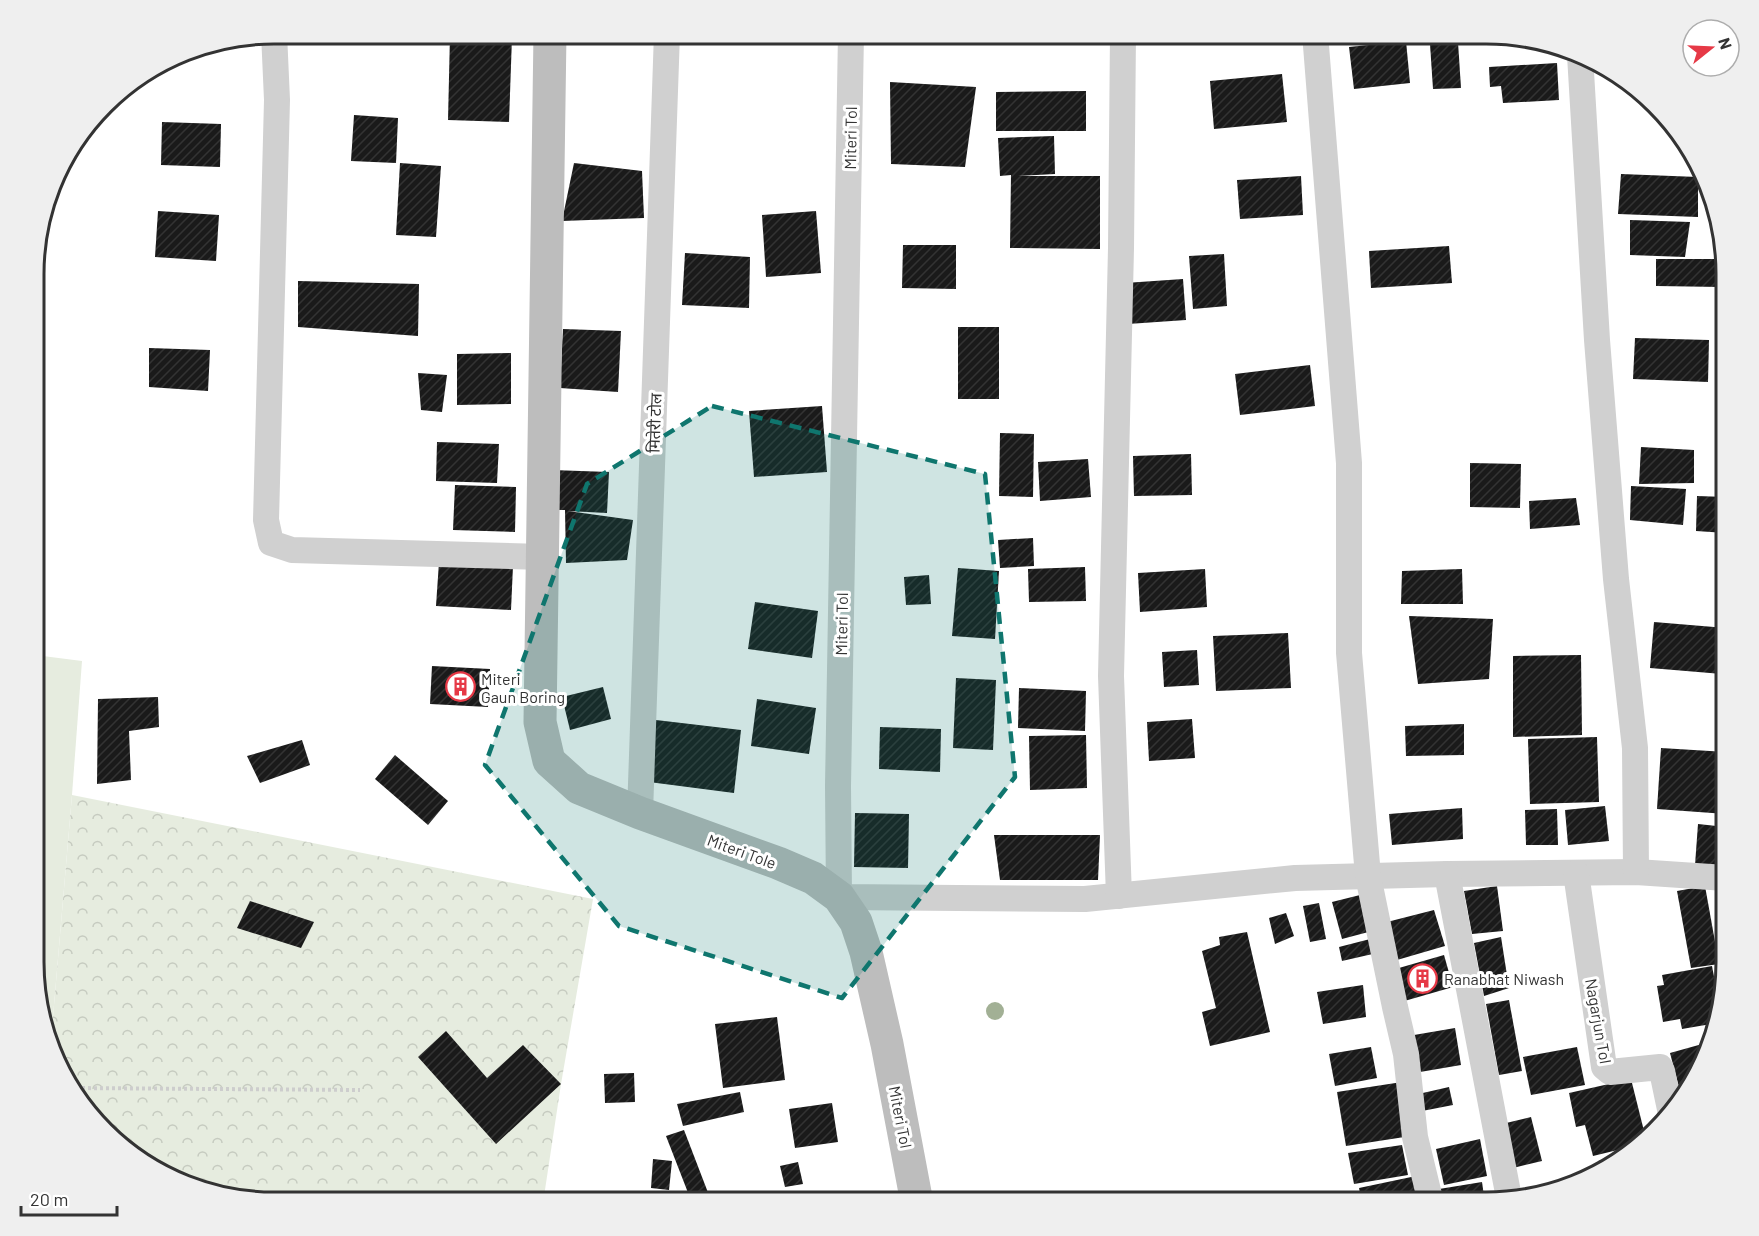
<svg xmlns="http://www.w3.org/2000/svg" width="1759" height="1236" font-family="Barlow,'Noto Sans Devanagari',sans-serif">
	<defs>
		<pattern id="forest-crowns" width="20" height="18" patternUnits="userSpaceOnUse" patternTransform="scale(1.5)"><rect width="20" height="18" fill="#e6ecdf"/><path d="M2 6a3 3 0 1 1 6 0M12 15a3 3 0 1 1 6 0" fill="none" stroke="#c6cbc0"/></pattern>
		<pattern id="building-hatch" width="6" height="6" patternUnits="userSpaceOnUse" patternTransform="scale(1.5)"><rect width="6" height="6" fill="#1a1a1a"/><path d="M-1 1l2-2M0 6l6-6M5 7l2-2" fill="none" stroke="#333"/></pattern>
	</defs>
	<rect width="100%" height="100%" fill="#fff"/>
	<path fill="#e6ecdf" d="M35 655 82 661 72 795 51 1040 35 994Z"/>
	<path fill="url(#forest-crowns)" d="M72 795 593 899 561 1084 543 1203H258L196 1190 127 1154 65 1083 51 1040Z"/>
	<g fill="url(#building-hatch)">
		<path d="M450 35 512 37 509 122 448 120Z"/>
		<path d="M1406 41 1410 83 1354 89 1349 47Z"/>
		<path d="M1458 42 1461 88 1433 89 1430 44Z"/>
		<path d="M1557 63 1559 100 1503 103 1501 86 1490 87 1489 67Z"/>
		<path d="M1282 74 1287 122 1214 129 1210 81Z"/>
		<path d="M1625 79 1632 82 1636 87H1625Z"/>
		<path d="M890 82 976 87 965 167 891 164Z"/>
		<path d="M1086 91V131H996V92Z"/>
		<path d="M354 115 398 118 396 163 351 161Z"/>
		<path d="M162 122 221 124 220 167 161 165Z"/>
		<path d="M1054 136 1055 174 1018 176H1100V249L1010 248 1011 175 1000 176 998 138Z"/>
		<path d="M400 163 441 166 436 237 396 235Z"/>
		<path d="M574 163 642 171 644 218 562 221Z"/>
		<path d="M1621 174 1698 177V217L1618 214Z"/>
		<path d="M1301 176 1303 215 1240 219 1237 180Z"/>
		<path d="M158 211 219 215 216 261 155 257Z"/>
		<path d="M816 211 821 273 766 277 762 215Z"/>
		<path d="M1630 220 1690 222 1685 257 1630 255Z"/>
		<path d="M903 245H956V289L902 288Z"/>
		<path d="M1449 246 1452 283 1371 288 1369 251Z"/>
		<path d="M685 253 750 257 749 308 682 305Z"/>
		<path d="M1224 254 1227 306 1193 309 1189 256Z"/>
		<path d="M1656 259H1721V287L1656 286Z"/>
		<path d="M1183 279 1186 320 1128 324 1125 283Z"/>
		<path d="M298 281 419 284 418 336 298 327Z"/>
		<rect x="958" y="327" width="41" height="72"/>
		<path d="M563 329 621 331 618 392 560 388Z"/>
		<path d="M1635 338 1709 340 1708 382 1633 379Z"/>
		<path d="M149 348 210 350 208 391 149 387Z"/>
		<path d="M511 353V404L457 405V354Z"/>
		<path d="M1310 365 1315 406 1240 415 1235 374Z"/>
		<path d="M418 373 447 375 442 412 421 410Z"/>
		<path d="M822 406 827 472 754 477 749 411Z"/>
		<path d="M1000 433 1034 434 1033 497 999 496Z"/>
		<path d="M437 442 499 444 497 483 436 481Z"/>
		<path d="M1641 447 1694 450V483L1639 484Z"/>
		<path d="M1191 454 1192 495 1134 496 1133 456Z"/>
		<path d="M1088 459 1091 497 1040 501 1038 462Z"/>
		<path d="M1470 463 1521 464 1520 508 1470 507Z"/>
		<path d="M552 470 609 472 607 513 568 511 633 520 627 560 566 563 565 510H550Z"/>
		<path d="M455 485 516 487 515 532 453 530Z"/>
		<path d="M1631 486 1686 489 1683 525 1630 520Z"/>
		<path d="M1697 496 1726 497V533L1696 531Z"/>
		<path d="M1576 498 1580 525 1530 529 1529 501Z"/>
		<path d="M1033 538 1034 566 1000 568 998 540Z"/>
		<path d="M439 562 513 566 511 610 436 606Z"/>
		<path d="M1085 567 1086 601 1029 602 1028 569Z"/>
		<path d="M958 568 999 571 995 639 952 636Z"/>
		<path d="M1205 569 1207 607 1140 612 1138 573Z"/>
		<path d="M1462 569 1463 604H1401L1402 571Z"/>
		<path d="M929 575 931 604 906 605 904 577Z"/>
		<path d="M755 602 818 611 812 658 748 649Z"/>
		<path d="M1409 616 1493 619 1489 679 1418 684Z"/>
		<path d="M1654 622 1726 628 1722 674 1650 668Z"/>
		<path d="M1288 633 1291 688 1216 691 1213 636Z"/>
		<path d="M1197 650 1199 685 1164 687 1162 652Z"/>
		<path d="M1581 655 1582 735 1513 737V656Z"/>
		<path d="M432 666 490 669 488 707 430 704Z"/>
		<path d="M956 678 996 680 993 750 953 748Z"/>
		<path d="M603 687 611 719 570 730 562 697Z"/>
		<path d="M1019 688 1086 691 1085 731 1018 728Z"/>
		<path d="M158 697 159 727 129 731 131 780 97 784 98 699Z"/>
		<path d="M757 699 816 708 809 754 751 746Z"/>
		<path d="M1192 719 1195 758 1149 761 1147 722Z"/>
		<path d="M656 720 741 730 734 793 649 782Z"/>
		<path d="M1464 724V755L1406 756 1405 726Z"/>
		<path d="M880 727 941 729 940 772 879 769Z"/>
		<path d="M1086 735 1087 788 1030 790 1029 736Z"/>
		<path d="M1597 737 1599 802 1530 804 1528 739Z"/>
		<path d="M302 740 310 765 260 783 247 756Z"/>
		<path d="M1661 748 1726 752V814L1657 809Z"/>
		<path d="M395 755 448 801 428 825 375 779Z"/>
		<path d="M1605 806 1609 841 1568 845 1565 810Z"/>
		<path d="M1462 808 1463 839 1392 845 1389 814Z"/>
		<path d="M1557 809 1558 845H1526L1525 810Z"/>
		<path d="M855 813 909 814 908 868 854 867Z"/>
		<path d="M1698 824 1726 827V867L1695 865Z"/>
		<path d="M994 835H1100L1098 880H1000Z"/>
		<path d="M1497 886 1503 931 1472 934 1464 891Z"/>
		<path d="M1705 886 1719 964 1691 968 1677 891Z"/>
		<path d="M1368 893 1376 930 1342 939 1332 902Z"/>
		<path d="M1724 893H1726V940L1715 938Z"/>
		<path d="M250 901 314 922 301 948 237 928Z"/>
		<path d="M1319 903 1326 939 1310 942 1303 906Z"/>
		<path d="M1434 910 1445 946 1397 960 1387 922Z"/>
		<path d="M1286 913 1294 936 1275 944 1269 918Z"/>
		<path d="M1247 932 1270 1032 1210 1046 1202 1012 1216 1008 1202 951 1220 945 1219 937Z"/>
		<path d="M1501 937 1509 988 1484 996 1474 943Z"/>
		<path d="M1374 938 1377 953 1342 961 1339 947Z"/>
		<path d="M1444 955 1453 987 1401 1002 1392 970Z"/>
		<path d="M1712 966 1720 1008 1717 1023 1682 1029 1680 1019 1663 1022 1657 986 1664 985 1662 975Z"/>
		<path d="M1363 985 1366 1017 1323 1024 1317 992Z"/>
		<path d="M1509 1000 1522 1071 1499 1075 1486 1004Z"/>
		<path d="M777 1017 785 1080 723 1088 715 1024Z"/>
		<path d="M1455 1028 1461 1065 1420 1072 1414 1035Z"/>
		<path d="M446 1031 487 1078 523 1045 561 1084 496 1144 418 1057Z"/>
		<path d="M1713 1041 1684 1094 1681 1095 1670 1053Z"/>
		<path d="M1371 1047 1377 1078 1335 1086 1329 1054Z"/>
		<path d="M1577 1047 1585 1085 1531 1095 1523 1057Z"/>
		<path d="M634 1073 635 1102 605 1103 604 1074Z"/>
		<path d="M1631 1079 1645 1135 1630 1147 1593 1156 1585 1125 1576 1127 1569 1093Z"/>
		<path d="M1402 1082 1411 1136 1346 1146 1337 1092Z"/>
		<path d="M1449 1087 1453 1105 1417 1112 1414 1095Z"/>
		<path d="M740 1092 744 1112 683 1126 677 1104Z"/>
		<path d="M832 1103 838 1142 795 1148 789 1109Z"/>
		<path d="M1531 1117 1542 1161 1513 1168 1502 1124Z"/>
		<path d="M684 1130 712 1203H692L666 1136Z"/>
		<path d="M1480 1139 1487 1176 1444 1185 1436 1149Z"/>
		<path d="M1402 1145 1408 1175 1354 1184 1348 1153Z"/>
		<path d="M1620 1156 1617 1158 1601 1171 1598 1161Z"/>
		<path d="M653 1159 672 1161 669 1190 651 1188Z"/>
		<path d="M798 1162 803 1184 785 1187 780 1166Z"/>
		<path d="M1416 1176 1422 1203H1362L1359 1188Z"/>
		<path d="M1482 1182 1485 1203H1436L1433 1190Z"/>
	</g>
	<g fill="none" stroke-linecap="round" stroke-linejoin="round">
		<path stroke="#cdcdcd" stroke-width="4" stroke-dasharray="3 3" stroke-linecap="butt" d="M70 1088 360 1090"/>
		<g stroke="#d0d0d0" stroke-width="26">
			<path d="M274 33 277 100 266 520 271 543 292 550 542 557"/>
			<path d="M851 33 838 786 839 897 1085 899 1295 878 1447 874 1636 872 1726 878"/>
			<path d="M1315 33 1349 463V653L1368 876 1395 1007 1406 1054 1415 1137 1431 1203"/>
			<path d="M1580 55 1597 340 1616 579 1635 748 1636 872"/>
			<path d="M640 813 667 33"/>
			<path d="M1576 873 1604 1067 1610 1072 1660 1067 1662 1071 1671 1114"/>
			<path d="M1447 874 1509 1198"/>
			<path d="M1119 896 1111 676 1121 248 1123 33"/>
		</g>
		<path stroke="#bdbdbd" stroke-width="33" d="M550 33 540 722 549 761 579 788 640 813 778 863 813 878 839 897 856 922 866 952 887 1044 917 1203"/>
	</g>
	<circle fill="#a2b095" cx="995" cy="1011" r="9"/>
	<path fill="#0f766e" fill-opacity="0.2" stroke="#0f766e" stroke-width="4.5" stroke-dasharray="12 8" stroke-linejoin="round" d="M712 406 985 474 1015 777 842 998 619 926 485 765 587 484Z"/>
	<defs>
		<symbol id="building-ring" viewBox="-11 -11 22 22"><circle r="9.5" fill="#fff" stroke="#e63946" stroke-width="1.5"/><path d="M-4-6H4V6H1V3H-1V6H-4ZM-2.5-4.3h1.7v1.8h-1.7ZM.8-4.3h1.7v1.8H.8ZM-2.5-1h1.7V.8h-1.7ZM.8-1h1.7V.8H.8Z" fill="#e63946"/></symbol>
	</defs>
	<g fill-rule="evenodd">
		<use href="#building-ring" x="444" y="670" width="33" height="33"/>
		<use href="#building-ring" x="1406" y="962" width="33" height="33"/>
	</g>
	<g text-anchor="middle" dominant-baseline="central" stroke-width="6" stroke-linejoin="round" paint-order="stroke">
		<g font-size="16" fill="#333" stroke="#fff">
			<text transform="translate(850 138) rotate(-89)">Miteri Tol</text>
			<text transform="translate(654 423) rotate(-88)">मितेरी टोल</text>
			<text transform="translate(841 624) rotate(-89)">Miteri Tol</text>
			<text transform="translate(742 851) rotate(20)">Miteri Tole</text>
			<text transform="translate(1599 1021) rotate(80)">Nagarjun Tol</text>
			<text transform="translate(901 1117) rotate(79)">Miteri Tol</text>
		</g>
		<g font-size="16" fill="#333" stroke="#fff" text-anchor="start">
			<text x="481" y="678">Miteri<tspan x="481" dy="18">Gaun Boring</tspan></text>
			<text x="1444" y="978">Ranabhat Niwash</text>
		</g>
	</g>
	<path d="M0 0H1759V1236H0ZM274 44H1486A230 230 0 0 1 1716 274V962A230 230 0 0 1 1486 1192H274A230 230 0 0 1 44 962V274A230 230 0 0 1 274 44Z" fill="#efefef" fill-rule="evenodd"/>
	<path fill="none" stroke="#333" stroke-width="3" d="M274 44H1486A230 230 0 0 1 1716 274V962A230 230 0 0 1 1486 1192H274A230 230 0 0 1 44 962V274A230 230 0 0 1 274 44Z"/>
	<g transform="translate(1711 48) rotate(72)"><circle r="28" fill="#ffffff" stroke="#adadad" stroke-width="1.5"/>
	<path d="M0-4.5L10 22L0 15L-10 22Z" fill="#e63946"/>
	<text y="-9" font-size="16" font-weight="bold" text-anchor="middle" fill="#333333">N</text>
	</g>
	<path d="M21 1206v9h96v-9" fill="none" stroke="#333333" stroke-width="3"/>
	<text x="30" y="1206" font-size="18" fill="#333333" stroke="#ffffff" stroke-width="4.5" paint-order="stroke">20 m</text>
</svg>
